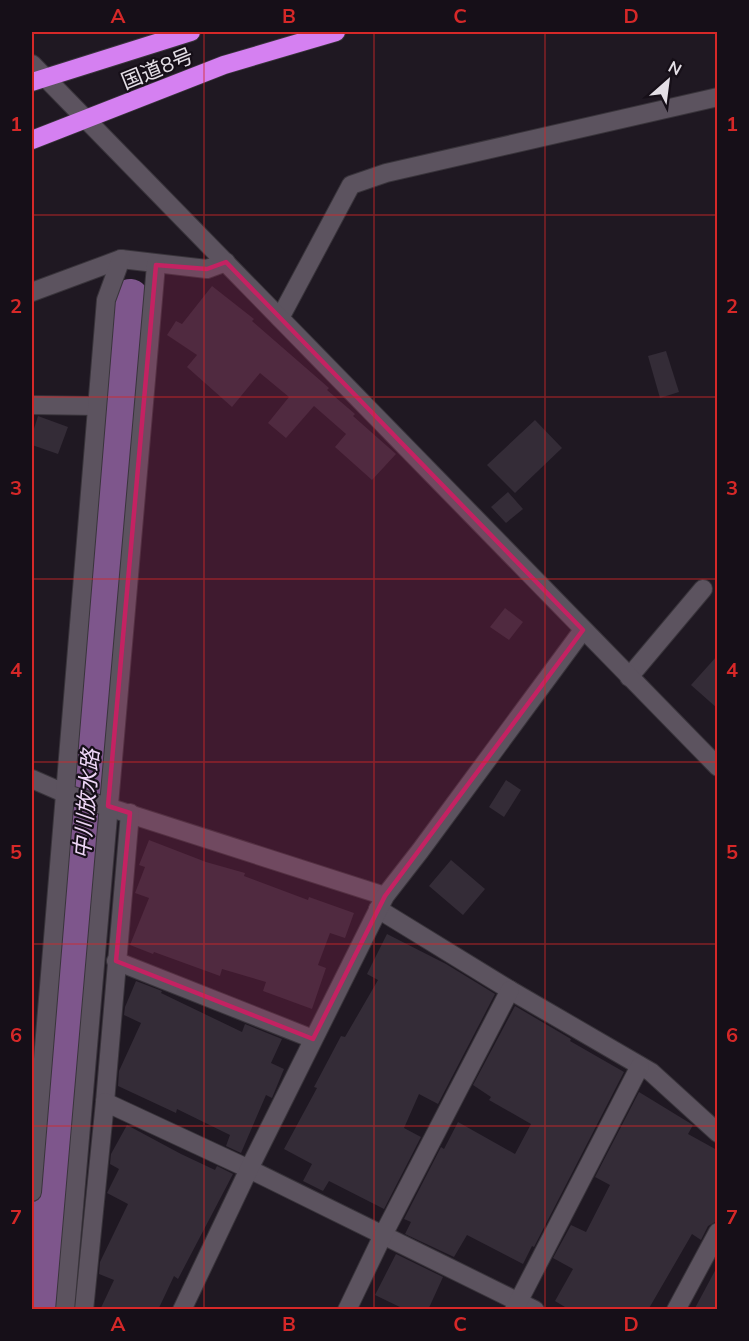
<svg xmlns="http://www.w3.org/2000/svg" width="749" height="1341" font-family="Mulish,'Noto Sans JP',sans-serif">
	<rect width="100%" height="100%" fill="#1f1822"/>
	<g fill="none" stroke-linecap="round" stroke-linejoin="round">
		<path stroke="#7e568c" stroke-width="40" d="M41 1310 130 299"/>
	</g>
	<g fill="#342c37">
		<path d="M212 286 254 319 252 321 329 388 327 390 355 414 353 416 396 454 372 480 335 447 346 434 314 406 286 438 268 423 289 397 260 373 232 407 187 367 197 355 167 335 176 321 182 324Z"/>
		<path d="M666 351 679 392 660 398 648 356Z"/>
		<path d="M38 416 68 427 58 454 32 445V435Z"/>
		<path d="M535 420 562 448 515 493 487 465Z"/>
		<path d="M508 492 523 509 506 523 491 507Z"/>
		<path d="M505 608 523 622 509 640 490 627Z"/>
		<path d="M717 656V708L691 685Z"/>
		<path d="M506 780 521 790 504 817 489 807Z"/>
		<path d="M149 840 206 862 245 873 244 876 308 900 309 897 354 913 345 938 330 933 318 965 326 968 312 1009 263 991 266 982 222 969 220 976 154 952 153 954 130 945 149 898 135 893 145 867 139 865Z"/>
		<path d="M451 860 485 889 463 915 429 886Z"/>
		<path d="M387 934 446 964 495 994 438 1104 419 1094 404 1128 421 1137 384 1209 329 1181 323 1191 303 1181 312 1164 284 1149 317 1088 314 1087 341 1036 345 1037 378 980 367 974Z"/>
		<path d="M136 981 162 991 161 993 242 1032 245 1024 282 1039 271 1063 284 1069 272 1098 266 1095 241 1153 226 1146 230 1135 177 1109 176 1113 118 1086 119 1071 141 1023 124 1015 125 1007Z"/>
		<path d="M515 1006 571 1039 570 1041 624 1072 534 1247 532 1246 523 1264 467 1235 454 1257 405 1234 411 1222 404 1219 441 1147 444 1149 458 1122 515 1154 531 1124 489 1100 491 1097 473 1085Z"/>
		<path d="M639 1092 693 1125 688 1134 717 1150V1221L708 1226 701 1240 692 1234 648 1310H570L555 1301 573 1269 553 1258 571 1225 586 1232 610 1185 595 1177Z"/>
		<path d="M127 1125 181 1154 215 1170 217 1166 233 1174 178 1279 174 1276 158 1310H100L114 1280 99 1274 100 1262 128 1204 107 1193 119 1169 110 1164 111 1154Z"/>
		<path d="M396 1254 443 1277 428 1310H406L375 1295Z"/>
		<path d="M717 1267V1310H694Z"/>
	</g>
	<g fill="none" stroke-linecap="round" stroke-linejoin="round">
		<defs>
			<g id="street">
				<path d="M32 292 121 259 207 269 226 262"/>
				<path d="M280 318 351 185 386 173 718 97"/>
				<path d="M32 405 97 406"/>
				<path d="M629 677 703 589"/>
				<path d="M32 779 64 793 385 896"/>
				<path d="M378 909 510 990 651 1072 718 1133"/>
				<path d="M116 961 313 1039"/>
				<path d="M105 1102 130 813"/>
				<path d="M32 1192 106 300 121 259"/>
				<path d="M65 1310 156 265"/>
				<path d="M84 1310 105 1102 249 1169 535 1310"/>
				<path d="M182 1310 249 1169 385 896 420 851 583 630"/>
				<path d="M347 1310 383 1235 510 990"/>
				<path d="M514 1310 640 1066"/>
				<path d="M676 1310 718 1232"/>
			</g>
			<path id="secondary" d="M32 64 718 767"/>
			<g id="highway">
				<path d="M32 82 191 32"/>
				<path d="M32 140 224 65 336 32"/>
			</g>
		</defs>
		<use href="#street" stroke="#39343b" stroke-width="20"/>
		<use href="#secondary" stroke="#39343b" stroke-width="20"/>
		<use href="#highway" stroke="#39343b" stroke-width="20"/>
		<use href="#street" stroke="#5c535f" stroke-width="18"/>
		<use href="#secondary" stroke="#5c535f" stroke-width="18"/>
		<use href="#highway" stroke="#d580f1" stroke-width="18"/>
	</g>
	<path fill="#c42262" fill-opacity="0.2" stroke="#c42262" stroke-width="4.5" stroke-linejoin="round" d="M226 262 583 630 385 896 313 1039 116 961 130 813 108 806 156 265 207 269Z"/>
	<path fill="none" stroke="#d62828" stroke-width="1.5" stroke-opacity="0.55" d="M204 32V1310M374 32V1310M545 32V1310M32 215H718M32 397H718M32 579H718M32 762H718M32 944H718M32 1126H718"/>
	<g text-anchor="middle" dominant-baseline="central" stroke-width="4.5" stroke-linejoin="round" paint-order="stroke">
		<g font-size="21" fill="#e4dfe6" stroke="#160f18">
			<text transform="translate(157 68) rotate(-22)">国道8号</text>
		</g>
		<g font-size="22" font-style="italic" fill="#eed6f6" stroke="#160f18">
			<text transform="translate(86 804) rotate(-85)">中川放水路</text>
		</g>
	</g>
	<rect width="749" height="1341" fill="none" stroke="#160f18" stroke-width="66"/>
	<g transform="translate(668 81) rotate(28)" stroke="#160f18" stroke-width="4.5" paint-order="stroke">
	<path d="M0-4.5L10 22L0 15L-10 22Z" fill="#e4dfe6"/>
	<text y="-9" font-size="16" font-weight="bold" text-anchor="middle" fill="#e4dfe6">N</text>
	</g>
	<rect x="33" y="33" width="683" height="1275" fill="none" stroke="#d62828" stroke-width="2"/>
	<g font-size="20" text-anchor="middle" font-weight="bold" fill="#d62828">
		<text x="118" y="23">A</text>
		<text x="289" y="23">B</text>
		<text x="460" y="23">C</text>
		<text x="631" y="23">D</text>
		<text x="16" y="131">1</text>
		<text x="732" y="131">1</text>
		<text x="16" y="313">2</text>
		<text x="732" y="313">2</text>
		<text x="16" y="495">3</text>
		<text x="732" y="495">3</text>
		<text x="16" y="677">4</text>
		<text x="732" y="677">4</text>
		<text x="16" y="859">5</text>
		<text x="732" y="859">5</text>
		<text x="16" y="1042">6</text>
		<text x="732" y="1042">6</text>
		<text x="16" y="1224">7</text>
		<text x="732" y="1224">7</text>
		<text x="118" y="1331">A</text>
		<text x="289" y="1331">B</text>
		<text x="460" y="1331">C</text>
		<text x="631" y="1331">D</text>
	</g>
</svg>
